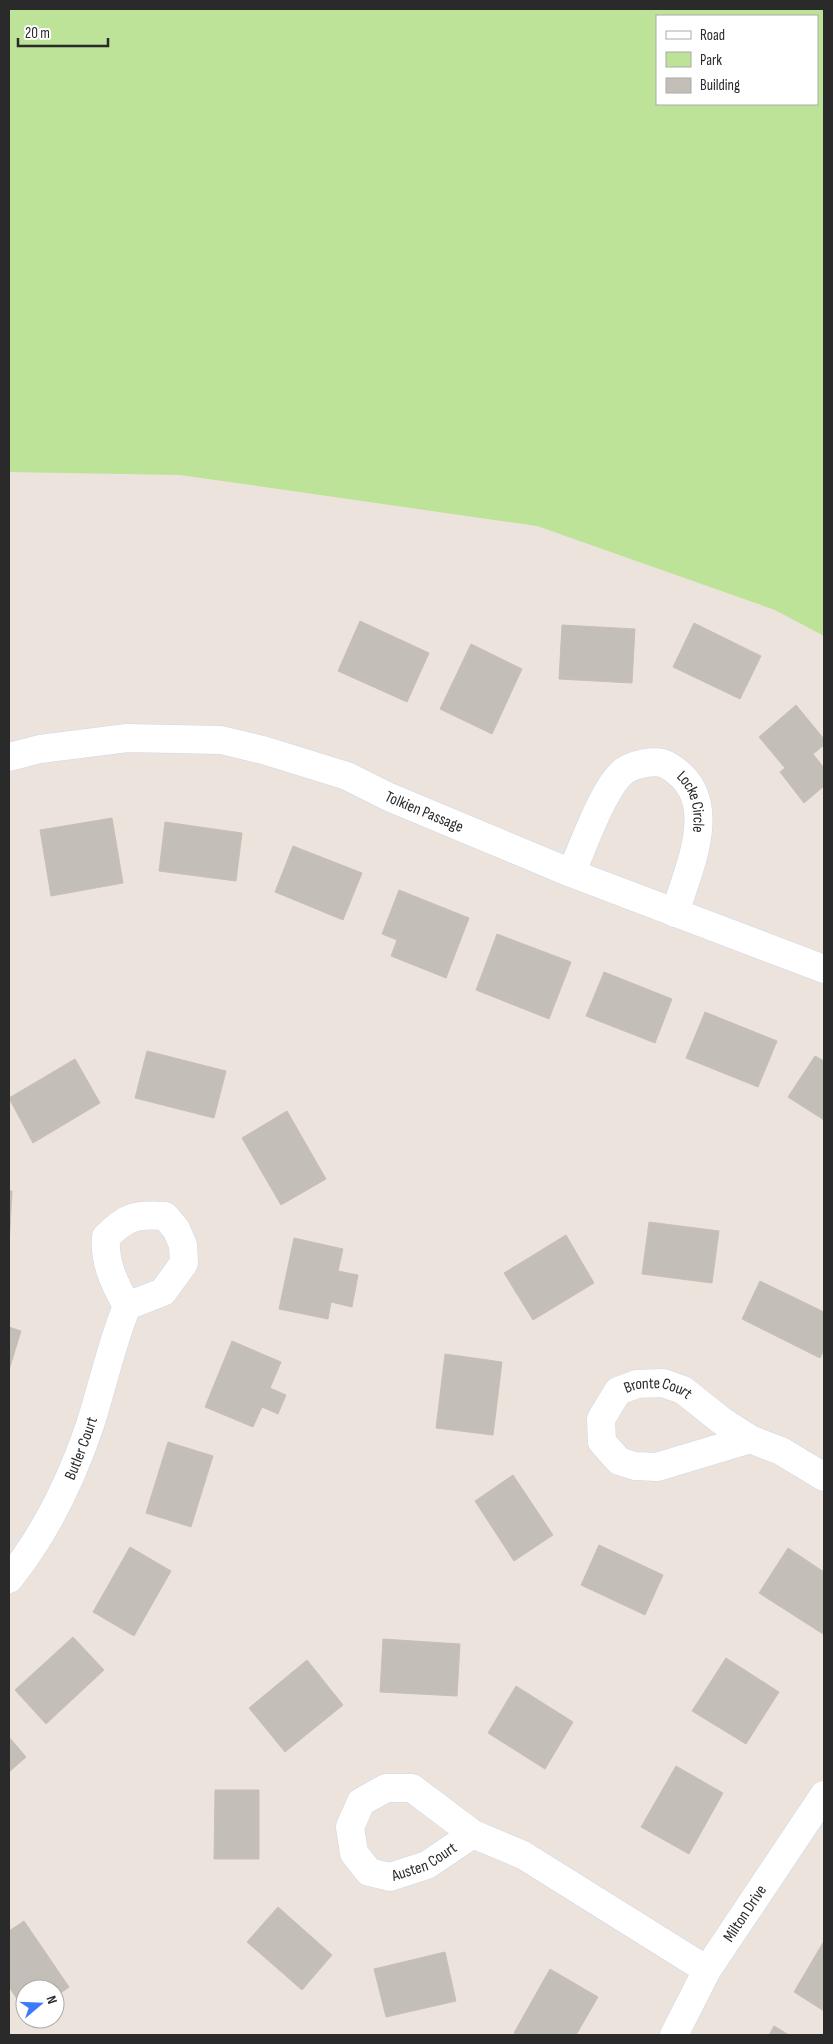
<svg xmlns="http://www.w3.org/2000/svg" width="833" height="2044" font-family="'Sofia Sans Condensed',sans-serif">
	<rect width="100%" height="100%" fill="#ece3dc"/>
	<path fill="#bce398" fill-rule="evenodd" d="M9 9H824V636L775 610 537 526 180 475 9 472ZM657 16H817V104H657Z"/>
	<g fill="#c4beb8" stroke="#c8bfb6">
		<path d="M360 621 429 653 407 702 338 671Z"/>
		<path d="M694 623 761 656 740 699 673 667Z"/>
		<path d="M562 625 635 629 632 683 559 679Z"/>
		<path d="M471 644 522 669 492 734 440 709Z"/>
		<path d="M796 705 824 739V745L813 754 824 768V786L804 803 780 772 785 768 759 737Z"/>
		<path d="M112 818 123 883 51 896 40 830Z"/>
		<path d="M165 822 242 833 236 881 159 871Z"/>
		<path d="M293 846 362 873 343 920 275 892Z"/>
		<path d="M399 890 469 918 446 978 391 956 397 940 382 934Z"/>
		<path d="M497 934 571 962 549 1019 476 990Z"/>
		<path d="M604 972 672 999 655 1043 586 1016Z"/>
		<path d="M705 1012 777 1041 758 1087 686 1058Z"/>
		<path d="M147 1051 226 1071 214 1118 135 1098Z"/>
		<path d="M815 1056 824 1061V1120L788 1097Z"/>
		<path d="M75 1059 100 1103 33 1143 9 1098Z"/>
		<path d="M287 1111 326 1179 281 1205 242 1138Z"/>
		<path d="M9 1191H12L9 1247Z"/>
		<path d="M649 1222 719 1231 712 1283 642 1274Z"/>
		<path d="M566 1235 594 1283 533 1320 504 1273Z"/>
		<path d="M294 1238 343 1249 338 1271 358 1275 352 1307 331 1302 328 1319 279 1309Z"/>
		<path d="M760 1281 824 1312V1350L820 1358 742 1319Z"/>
		<path d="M9 1327 21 1331 9 1370Z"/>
		<path d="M232 1341 281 1362 270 1388 286 1395 278 1414 262 1407 253 1427 205 1407Z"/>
		<path d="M445 1354 502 1362 493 1435 436 1428Z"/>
		<path d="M168 1442 213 1456 191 1527 146 1513Z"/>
		<path d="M513 1475 553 1535 514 1561 475 1501Z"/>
		<path d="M599 1545 663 1575 645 1615 581 1585Z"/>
		<path d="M130 1547 171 1571 134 1636 93 1612Z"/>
		<path d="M788 1548 824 1572 823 1634 759 1593Z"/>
		<path d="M73 1637 104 1670 46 1724 15 1690Z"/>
		<path d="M383 1639 460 1644 457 1696 380 1692Z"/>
		<path d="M726 1658 779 1692 746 1744 692 1711Z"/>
		<path d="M307 1660 343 1705 285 1752 249 1708Z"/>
		<path d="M516 1686 573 1722 545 1769 488 1733Z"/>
		<path d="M9 1737 26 1757 9 1772Z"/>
		<path d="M676 1766 723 1793 689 1854 641 1827Z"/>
		<path d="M215 1790H259V1859H214Z"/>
		<path d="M278 1907 332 1955 302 1990 247 1942Z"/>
		<path d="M24 1921 69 1987 55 1997V1989H25V2011L9 1987V1931Z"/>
		<path d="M824 1941V2011L794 1992Z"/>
		<path d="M445 1952 456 2001 386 2017 374 1969Z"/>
		<path d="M550 1969 598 1997 576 2035H518L514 2033Z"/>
		<path d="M774 2026 789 2035H769Z"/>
	</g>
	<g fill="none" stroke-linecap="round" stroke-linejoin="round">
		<defs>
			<g id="street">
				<path id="s1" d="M9 757 40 749 127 738 221 740 263 750 347 776 389 797 571 873 824 969"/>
				<path id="s2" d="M571 873C583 848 603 787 624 771 634 764 656 759 667 765 724 797 689 866 675 913"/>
				<path id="s3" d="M750 1439 657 1467 635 1466 619 1461 602 1442 601 1419 618 1391 637 1384 663 1383 683 1390 722 1421 750 1439 781 1451 824 1477"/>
				<path id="s4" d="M9 1579C46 1533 71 1481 90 1425 103 1385 111 1345 127 1306L163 1292 184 1263 183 1245 176 1229 165 1216C136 1214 127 1216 106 1237 104 1262 114 1283 127 1306"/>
				<path id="s5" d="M473 1834 412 1788H386L361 1802 350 1827 354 1853 369 1872 390 1877 427 1865 473 1834 523 1855 707 1970"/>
				<path id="s6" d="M674 2035 707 1970 824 1795"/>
			</g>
		</defs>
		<use href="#street" stroke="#d1d7e3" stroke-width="29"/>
		<use href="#street" stroke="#fff" stroke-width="28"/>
	</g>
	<g text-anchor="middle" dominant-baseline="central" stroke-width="4" stroke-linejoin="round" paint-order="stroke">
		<g font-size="16" fill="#2a2a2a" stroke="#fff">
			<text stroke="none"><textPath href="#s2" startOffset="208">Locke Circle</textPath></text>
			<text stroke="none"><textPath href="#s1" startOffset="430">Tolkien Passage</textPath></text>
			<text stroke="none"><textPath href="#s3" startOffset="259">Bronte Court</textPath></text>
			<text stroke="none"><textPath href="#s4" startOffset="150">Butler Court</textPath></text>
			<text stroke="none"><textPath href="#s5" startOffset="268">Austen Court</textPath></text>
			<text stroke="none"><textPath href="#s6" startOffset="141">Milton Drive</textPath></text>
		</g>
	</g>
	<rect width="833" height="2044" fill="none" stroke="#2a2a2a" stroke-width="20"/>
	<rect x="656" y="15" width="162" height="90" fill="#ffffff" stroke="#aaaaaa"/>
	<rect x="666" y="31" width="25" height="8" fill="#ffffff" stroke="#aaaaaa"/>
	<text x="700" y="40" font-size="15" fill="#2a2a2a">Road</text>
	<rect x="666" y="52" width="25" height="15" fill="#bce398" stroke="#aaaaaa"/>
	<text x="700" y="65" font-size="15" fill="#2a2a2a">Park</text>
	<rect x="666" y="78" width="25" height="15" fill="#c4beb8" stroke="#aaaaaa"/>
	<text x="700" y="90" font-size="15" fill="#2a2a2a">Building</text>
	<g transform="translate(40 2004) rotate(71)"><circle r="24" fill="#ffffff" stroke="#aaaaaa"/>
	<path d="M0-4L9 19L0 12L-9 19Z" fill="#3c7afa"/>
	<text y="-8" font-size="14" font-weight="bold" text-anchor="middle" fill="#2a2a2a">N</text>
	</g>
	<path d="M18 38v8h90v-8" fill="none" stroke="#2a2a2a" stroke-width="2.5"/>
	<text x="25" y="38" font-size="15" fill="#2a2a2a" stroke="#ffffff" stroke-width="4" paint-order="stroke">20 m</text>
</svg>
